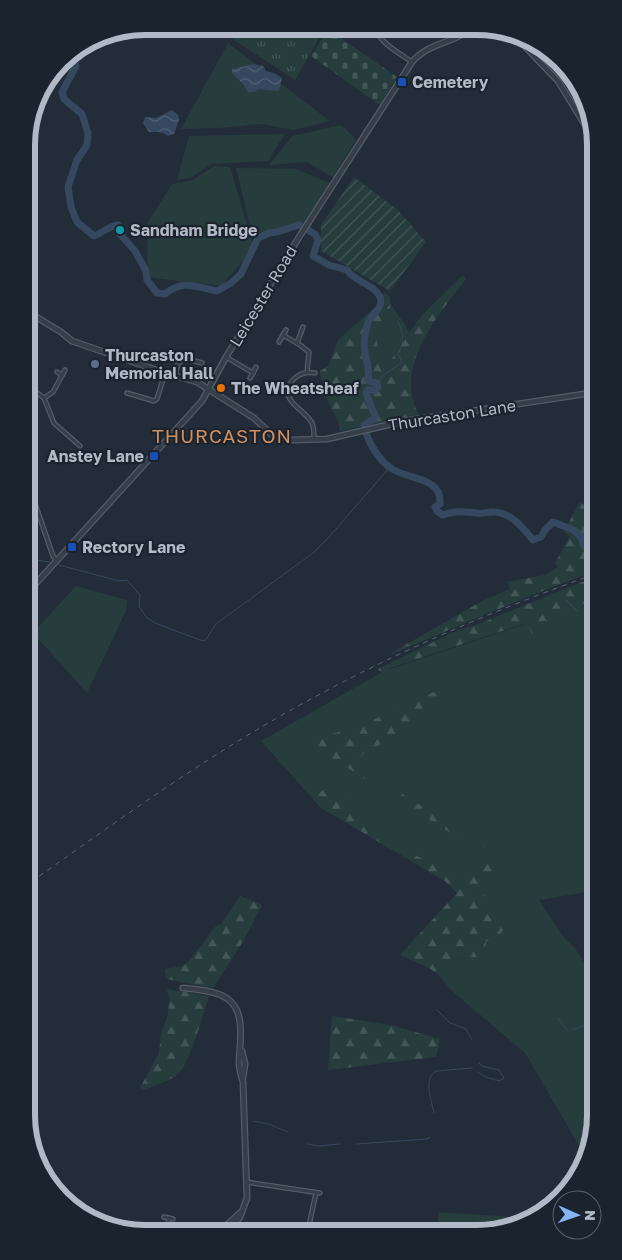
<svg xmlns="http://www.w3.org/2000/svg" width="622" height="1260" font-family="'Golos Text',sans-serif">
	<defs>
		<pattern id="forest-firs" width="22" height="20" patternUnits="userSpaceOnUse" patternTransform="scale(1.25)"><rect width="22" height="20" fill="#273c3d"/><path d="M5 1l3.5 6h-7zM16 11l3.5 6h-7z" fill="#445658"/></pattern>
		<pattern id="cemetery-stones" width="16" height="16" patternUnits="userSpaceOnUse" patternTransform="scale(1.25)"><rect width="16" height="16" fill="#273c3d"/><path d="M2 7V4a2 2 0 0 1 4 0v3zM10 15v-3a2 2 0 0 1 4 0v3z" fill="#445658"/></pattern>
		<pattern id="park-tufts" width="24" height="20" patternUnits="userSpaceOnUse" patternTransform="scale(1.25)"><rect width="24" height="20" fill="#273c3d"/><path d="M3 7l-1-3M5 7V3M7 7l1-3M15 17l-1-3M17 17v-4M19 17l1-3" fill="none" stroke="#445658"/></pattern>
		<pattern id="garden-furrows" width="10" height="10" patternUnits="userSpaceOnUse" patternTransform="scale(1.25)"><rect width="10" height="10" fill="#273c3d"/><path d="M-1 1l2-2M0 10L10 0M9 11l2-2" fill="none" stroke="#445658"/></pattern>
		<pattern id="water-waves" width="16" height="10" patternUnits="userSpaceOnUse" patternTransform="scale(1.25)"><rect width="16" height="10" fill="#364860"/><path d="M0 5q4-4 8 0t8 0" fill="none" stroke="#516075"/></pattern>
	</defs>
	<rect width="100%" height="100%" fill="#222d39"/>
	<g fill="#273c3d">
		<path d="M228 43 330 121 294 130 261 124 219 128 181 129Z"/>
		<path d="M341 125 356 139 333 177 307 162 269 165 292 136Z"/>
		<path d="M285 134 268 161 212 164 190 178 177 180 189 136Z"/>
		<path d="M214 166 230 167 254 248 221 286 147 277 148 222 172 184 193 180Z"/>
		<path d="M236 168 296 169 330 183 305 223 278 229 253 238Z"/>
		<path d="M390 303 405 325 409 333 386 367 380 363 376 334 390 308Z"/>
		<path d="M76 586 127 600 126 611 87 693 33 633Z"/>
		<path d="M592 602 594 891 539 900 565 939 575 948 595 981V1123L584 1154 525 1053 451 990 438 974 455 959 476 957 473 908 445 881 335 815 321 808 261 741 384 671Z"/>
		<path d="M439 1212 528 1218 515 1228 439 1229 437 1227Z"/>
	</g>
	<g fill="url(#forest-firs)">
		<path d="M463 275 466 279C439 314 391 369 420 416L340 431 338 421 327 400 320 374V371L328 366 338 340 381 302 384 292 390 297V308L376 334 380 362 386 367 421 316Z"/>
		<path d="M580 501 592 514V572L527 597 392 654 393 652 482 601 510 589 507 582 545 575 558 567 555 563 570 536 564 532Z"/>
		<path d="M592 581V599L532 634 527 623 390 668 385 673H382L378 669 456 631 476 625 582 582Z"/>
		<path d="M465 681 420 722 363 754 355 764 497 854 495 861 308 743 318 736 345 731 363 725 412 700Z"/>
		<path d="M324 790C333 790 340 791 347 797L345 804 391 843 449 872 460 882 467 881 474 873 466 864 467 861 493 862 496 865V869L484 880 481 888 491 910 503 930 496 940 487 941 484 949 476 957 455 959 438 974 427 967 400 955 457 893 445 881 423 868 321 808 315 801 319 792Z"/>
		<path d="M240 896 262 905 244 940 213 988 166 979 165 969 183 966 188 962 215 927 221 924Z"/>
		<path d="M167 989 209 996C203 1014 190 1064 177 1075 168 1082 155 1085 145 1090L140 1088 159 1053 161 1033 168 1014 169 1000Z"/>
		<path d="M332 1016 391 1025 440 1039 436 1057 328 1070Z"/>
	</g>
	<path fill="url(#cemetery-stones)" d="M328 29 397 77 380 105 311 56Z"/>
	<path fill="url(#park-tufts)" d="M235 27H324L325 28 295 80 228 36Z"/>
	<path fill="url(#garden-furrows)" d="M354 177 398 210 426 242 390 291 321 251V225Z"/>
	<g fill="url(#water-waves)">
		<path d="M254 64 263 66 266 71 274 73 282 78 279 91 258 89 255 92H248L242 83 232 73V69Z"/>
		<path d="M172 110 178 115 179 120 174 134 168 136 161 132H149L143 123 145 117 156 118Z"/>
	</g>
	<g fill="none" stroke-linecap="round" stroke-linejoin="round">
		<g stroke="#364860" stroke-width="1">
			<path d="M378 384 382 376 402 362 398 354C405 341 403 334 398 321"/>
			<path d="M29 559 50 562"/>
			<path d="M59 565 119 581 127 580 140 595 139 606 146 617 155 623 200 640 205 641 216 624 313 553 329 537 390 467"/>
			<path d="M566 600 577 611"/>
			<path d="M437 1010 450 1023 466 1029 472 1040"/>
			<path d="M558 1018 568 1031"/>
			<path d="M571 1030 595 1022"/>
			<path d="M477 1072 486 1077 499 1081 504 1078 499 1070 482 1066 479 1063"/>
			<path d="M434 1113C432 1102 422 1077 437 1071L472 1068"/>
			<path d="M253 1121 269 1124 288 1132"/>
			<path d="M308 1144 318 1146 340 1144"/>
			<path d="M357 1144 427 1139 430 1137"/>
		</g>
		<path stroke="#364860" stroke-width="7" d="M72 53 76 66 62 92 64 99 82 114 88 133 87 145 77 160 68 187 71 207 77 222 94 236C103 233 108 226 118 225L120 234 135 251 146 271 147 280 157 293 165 294C183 279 196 287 217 291L231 283 241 274 258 238 269 233 277 232 299 225 315 234 318 240 313 256 329 265 347 270C355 282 374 284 380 297 384 306 374 313 369 320 367 323 367 328 366 331 360 352 371 361 368 381L377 383 378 387C375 393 373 389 368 390L366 393 375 416 374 419 364 425C367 441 379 462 394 470 412 480 442 478 440 504L435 507 437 511 443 515C456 510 464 512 477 513 483 514 487 512 493 512 511 512 523 528 533 540L541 537 545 530 553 522 574 530 581 537 583 544 592 556V561"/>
		<defs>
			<g id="minor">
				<path d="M375 28C381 44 398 52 412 62"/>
				<path d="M283 335 300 345 309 352 307 372"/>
				<path d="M279 342 286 330"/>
				<path d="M297 343 303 327"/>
				<path d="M226 357 253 373 256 367"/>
				<path d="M57 372 62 375"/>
				<path d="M175 375 178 364 182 360 188 359 202 363"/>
				<path d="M250 378 253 373"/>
				<path d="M29 387 44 398 54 423 80 446"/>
				<path d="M127 393 154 401 157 399 165 373"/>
				<path d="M44 398 53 392 65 370"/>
				<path d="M314 439C314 434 314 428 312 423 306 411 288 405 287 390 292 377 302 371 315 373"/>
				<path d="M29 486 53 556 57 561"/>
				<path d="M246 1182 320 1193"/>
				<path d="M164 1217 173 1219"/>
				<path d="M308 1230 316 1193"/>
				<path d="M167 1232 169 1218"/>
			</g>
			<g id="tertiary">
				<path d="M514 35 558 81 590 133"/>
				<path d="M28 312 61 332 72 341 165 373 197 382 254 418 271 434 292 440 327 439 405 421 591 393"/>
				<path d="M30 590 202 401 226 357 301 234 412 62C429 42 453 44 472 28"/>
				<path d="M183 988C195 989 207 990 218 994 248 1004 240 1038 239 1062 239 1069 241 1075 243 1082L247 1198 240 1217 229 1231"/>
				<path d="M242 1051 245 1064 243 1078"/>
				<path d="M220 1231 241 1212"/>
			</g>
		</defs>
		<use href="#minor" stroke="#545c68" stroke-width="5.5"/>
		<use href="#tertiary" stroke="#545c68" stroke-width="7"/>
		<use href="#minor" stroke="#363e4a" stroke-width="3"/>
		<use href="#tertiary" stroke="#363e4a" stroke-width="4.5"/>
		<path stroke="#586371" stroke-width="1" stroke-dasharray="5 5" stroke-linecap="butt" d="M31 882C127 814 222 745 326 691 412 645 501 608 592 575"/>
	</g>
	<g fill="#1a4fb4" stroke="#1b242e" stroke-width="2">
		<rect x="397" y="77" width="10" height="10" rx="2.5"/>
		<rect x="149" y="451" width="10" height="10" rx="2.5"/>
		<rect x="67" y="542" width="10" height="10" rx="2.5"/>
	</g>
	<circle fill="#0f9aa8" stroke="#1b242e" stroke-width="2" cx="120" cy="230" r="5"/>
	<circle fill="#5c6f8a" stroke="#1b242e" stroke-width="2" cx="95" cy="364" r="5"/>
	<circle fill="#e8710a" stroke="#1b242e" stroke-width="2" cx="221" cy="388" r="5"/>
	<g text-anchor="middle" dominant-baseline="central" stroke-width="4.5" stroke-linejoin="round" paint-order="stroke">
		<g font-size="16" font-weight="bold" fill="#b1b9c6" stroke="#1b242e" text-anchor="start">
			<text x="412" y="82">Cemetery</text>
			<text x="130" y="230">Sandham Bridge</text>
			<text x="105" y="355">Thurcaston<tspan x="105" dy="18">Memorial Hall</tspan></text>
			<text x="231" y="388">The Wheatsheaf</text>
			<text x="144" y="456" text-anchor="end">Anstey Lane</text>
			<text x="82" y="547">Rectory Lane</text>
		</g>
		<g font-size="16" fill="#b1b9c6" stroke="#1b242e">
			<text transform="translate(263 296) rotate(-59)">Leicester Road</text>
			<text transform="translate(452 415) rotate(-9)">Thurcaston Lane</text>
		</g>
		<g font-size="19" letter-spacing="1" fill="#d18f60" stroke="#1b242e">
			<text x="222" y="435">THURCASTON</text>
		</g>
	</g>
	<path d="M0 0H622V1260H0ZM145 35H477A110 110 0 0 1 587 145V1115A110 110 0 0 1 477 1225H145A110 110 0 0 1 35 1115V145A110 110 0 0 1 145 35Z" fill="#1b242e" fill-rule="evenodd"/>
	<path fill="none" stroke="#b1b9c6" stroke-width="6" d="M145 35H477A110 110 0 0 1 587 145V1115A110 110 0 0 1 477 1225H145A110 110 0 0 1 35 1115V145A110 110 0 0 1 145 35Z"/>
	<g transform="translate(577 1215) rotate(92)"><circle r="24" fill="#1b242e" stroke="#57606b"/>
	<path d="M0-4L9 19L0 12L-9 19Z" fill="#86b4f5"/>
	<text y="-8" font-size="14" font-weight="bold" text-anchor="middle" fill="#b1b9c6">N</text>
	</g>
</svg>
